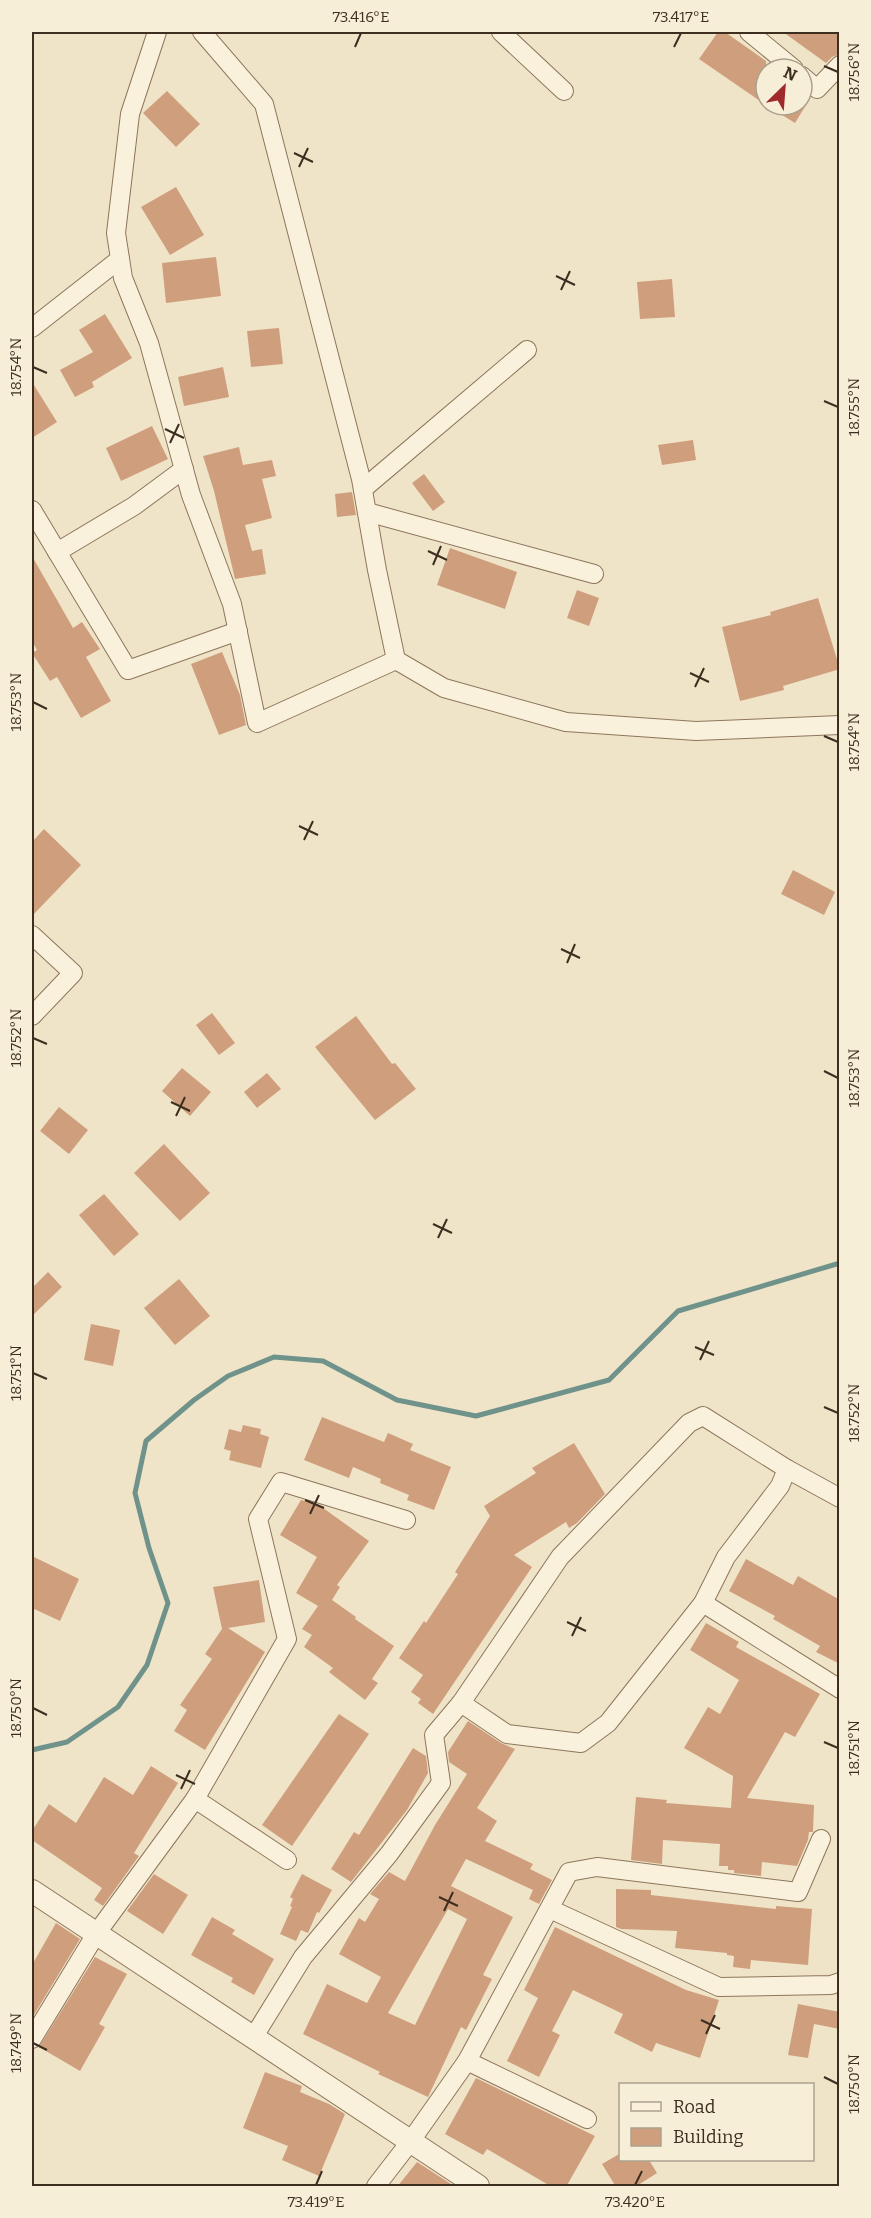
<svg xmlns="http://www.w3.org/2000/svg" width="871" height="2218" font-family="Bitter,serif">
	<rect width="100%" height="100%" fill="#f0e4c8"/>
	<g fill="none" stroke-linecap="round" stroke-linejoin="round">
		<path stroke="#6f938a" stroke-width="5" d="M32 1750 67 1742 118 1707 147 1665 168 1603 149 1548 135 1493 146 1441 194 1400 228 1376 274 1357 323 1361 397 1400 476 1416 609 1380 678 1311 840 1263"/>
	</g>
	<g fill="#cf9f7d" fill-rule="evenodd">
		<path d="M718 32H725L766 61V105L699 59Z"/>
		<path d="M783 32H840V54L832 57 826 63Z"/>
		<path d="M167 91 200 124 176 147 143 113Z"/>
		<path d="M766 105H806L795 123Z"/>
		<path d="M176 187 204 235 170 255 141 207Z"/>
		<path d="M216 257 221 296 166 303 162 263Z"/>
		<path d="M672 279 675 317 640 319 637 282Z"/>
		<path d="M105 314 132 358 92 382 94 387 75 397 60 370 93 352 79 330Z"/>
		<path d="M279 328 283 364 251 367 247 331Z"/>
		<path d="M223 367 229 397 184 406 178 377Z"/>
		<path d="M32 382 57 422 32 438Z"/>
		<path d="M152 426 168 459 121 481 106 448Z"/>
		<path d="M693 440 696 460 662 465 658 445Z"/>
		<path d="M239 447 243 465 272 460 276 476 262 479 272 518 245 525 252 551 262 549 266 574 235 579 214 491 203 456Z"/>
		<path d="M424 474 445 502 433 511 412 483Z"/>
		<path d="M352 492 356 515 337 517 335 494Z"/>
		<path d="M450 548 517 572 505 609 437 585Z"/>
		<path d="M32 556 73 628 82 622 100 649 86 657 111 701 81 718 57 677 50 681 32 653 37 650 32 641Z"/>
		<path d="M577 590 599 598 589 626 567 618Z"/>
		<path d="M818 598 840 669 783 686 784 690 740 701 722 627 771 615 770 612Z"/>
		<path d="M222 652 240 695 246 725 219 735 191 664Z"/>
		<path d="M44 829 81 865 32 916V842Z"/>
		<path d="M793 870 835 892 824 915 781 894Z"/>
		<path d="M212 1013 235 1043 219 1055 196 1025Z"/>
		<path d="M356 1016 392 1064 395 1063 416 1089 375 1120 315 1047Z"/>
		<path d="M182 1068 211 1092 190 1116 162 1091Z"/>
		<path d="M267 1073 281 1089 257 1108 244 1092Z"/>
		<path d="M59 1107 88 1130 69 1154 40 1131Z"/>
		<path d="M164 1144 210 1193 180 1221 134 1173Z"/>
		<path d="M104 1194 139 1234 114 1256 79 1215Z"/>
		<path d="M48 1272 62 1287 32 1316V1288Z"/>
		<path d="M179 1279 210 1316 175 1345 144 1308Z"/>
		<path d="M91 1324 120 1330 113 1366 84 1360Z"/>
		<path d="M322 1417 384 1442 388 1433 413 1444 410 1450 451 1467 434 1510 407 1500 409 1495 380 1483 381 1479 353 1467 349 1478 304 1460Z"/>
		<path d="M243 1425 261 1429 260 1434 269 1437 261 1468 229 1460 231 1451 224 1449 229 1429 241 1432Z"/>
		<path d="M574 1443 605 1494 577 1523 569 1528 566 1522 514 1555 532 1567 433 1714 418 1703 421 1699 411 1692 423 1675 399 1658 424 1621 426 1623 458 1574 455 1572 490 1516 484 1506 536 1473 532 1468Z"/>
		<path d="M301 1500 319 1505 369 1541 337 1585 340 1587 332 1600 356 1617 355 1619 394 1646 372 1679 378 1683 365 1700 329 1672 333 1668 304 1647 312 1635 302 1629 318 1606 296 1593 317 1557 280 1535Z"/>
		<path d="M32 1556 79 1579 60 1621 32 1608Z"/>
		<path d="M746 1559 793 1585 798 1576 840 1600V1664L816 1652 820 1646 773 1619 775 1616 729 1591Z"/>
		<path d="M259 1580 265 1622 228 1628 265 1652 205 1750 174 1731 187 1710 180 1705 212 1659 205 1654 222 1629 213 1587Z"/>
		<path d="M706 1623 739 1642 736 1647 820 1694 795 1737 785 1732 747 1798 814 1805 813 1832H809L808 1840 797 1866 762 1862 761 1876 734 1873V1870H728V1866H719L720 1844 663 1840 662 1864 631 1860 636 1797 667 1800 666 1803 731 1808 733 1776 684 1748 708 1707 720 1714 739 1680 690 1650Z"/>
		<path d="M339 1714 369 1734 292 1846 262 1825Z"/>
		<path d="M468 1721 501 1743 515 1749 477 1808 497 1821 485 1841 533 1864 530 1869 552 1880 539 1904 529 1899 533 1890 466 1859 451 1886 513 1917 483 1975 492 1979 466 2030 461 2027 428 2097 378 2074 380 2072 303 2034 327 1984 367 2003 381 1977 339 1954 359 1918 365 1922 379 1899 370 1894 389 1872 405 1881 435 1825 467 1774 449 1762 448 1752ZM448 1909 467 1919 415 2025 388 2013Z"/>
		<path d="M413 1748 426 1756 428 1773 407 1810 351 1882 331 1869 354 1832 359 1835Z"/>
		<path d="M151 1766 178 1783 134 1853 139 1856 103 1906 94 1900 102 1888 32 1840V1831L49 1804 76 1823 104 1777 133 1795Z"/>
		<path d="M154 1874 188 1895 163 1934 127 1911Z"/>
		<path d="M302 1874 332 1890 319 1913 317 1912 308 1933 301 1930 296 1941 280 1934 292 1907 290 1906 293 1899 290 1897Z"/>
		<path d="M616 1889 651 1890V1895L776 1909V1906L812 1909 808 1965 751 1960 750 1969 733 1967 734 1956 727 1955V1953L675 1948 677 1931 621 1929 616 1927Z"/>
		<path d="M212 1917 235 1930 232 1934 274 1959 254 1995 231 1982 233 1978 191 1955Z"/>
		<path d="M56 1923 80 1939 32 2018V1965Z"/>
		<path d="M555 1927 686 1990 719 2000 700 2058 656 2043 652 2052 614 2033 623 2014 573 1990 552 2031 560 2035 539 2077 507 2061 538 1998 524 1990Z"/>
		<path d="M95 1957 127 1974 99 2024 105 2027 80 2071 39 2047Z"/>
		<path d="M798 2004 840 2012V2029L814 2024 808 2058 788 2055Z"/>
		<path d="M265 2072 302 2086 300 2092 329 2104 345 2114 319 2176 282 2160 288 2146 243 2128Z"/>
		<path d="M476 2078 595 2136 566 2187H552L487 2149 483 2155 445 2134Z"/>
		<path d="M621 2153V2160H649L657 2173 635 2187H616L602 2164Z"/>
		<path d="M417 2162 451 2184 454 2187H397Z"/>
	</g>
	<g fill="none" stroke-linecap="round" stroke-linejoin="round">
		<defs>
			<g id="minor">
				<path d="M157 32 130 114 116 233 123 278 149 343 191 495 232 604 257 723 396 660"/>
				<path d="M202 32 264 104 361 479 377 570 396 660 444 688 566 722 696 731 840 725"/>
				<path d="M501 32 564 91"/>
				<path d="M749 32 794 69"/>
				<path d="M802 76 817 89 840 65"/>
				<path d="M32 328 120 259"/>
				<path d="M363 489 527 350"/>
				<path d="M32 510 128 670 238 631"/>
				<path d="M367 512 594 574"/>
				<path d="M57 552 134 506 184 469"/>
				<path d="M32 935 73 973 32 1016"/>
				<path d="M703 1603 840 1689"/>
				<path d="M461 1703 507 1734 581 1743 608 1723 703 1603 726 1557 780 1486 787 1469"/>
				<path d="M195 1799 287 1860"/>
				<path d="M550 1909 719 1987 831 1985 840 1982"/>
				<path d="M253 2038 303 1957 389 1854 441 1783 434 1735 461 1703 560 1557 689 1423 703 1416 787 1469 840 1498"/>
				<path d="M32 2039 96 1934 195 1799 287 1639 258 1519 281 1482 406 1520"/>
				<path d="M467 2061 587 2119"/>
				<path d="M376 2186 410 2142 467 2061 569 1872 597 1867 798 1892 821 1839"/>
			</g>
			<path id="tertiary" d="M32 1891 478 2186"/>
		</defs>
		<use href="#minor" stroke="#8d765c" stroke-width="20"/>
		<use href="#tertiary" stroke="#8d765c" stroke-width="24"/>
		<use href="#minor" stroke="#faf1dc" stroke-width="18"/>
		<use href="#tertiary" stroke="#faf1dc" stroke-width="22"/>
	</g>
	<path fill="none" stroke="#3d2e20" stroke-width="2" d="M355 47 361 33M674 47 681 33M824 66 838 72M294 153 313 162M299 167 308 148M556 276 575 285M561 290 570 271M33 367 47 373M824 401 838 407M165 429 184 438M170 443 179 424M428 551 447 560M433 565 441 546M690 673 709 682M695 687 704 668M33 702 47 709M824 736 838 742M299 826 318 835M304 840 313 821M561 949 580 958M567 963 575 944M33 1038 47 1044M824 1071 838 1078M171 1102 190 1111M176 1116 185 1097M433 1224 452 1233M438 1238 447 1219M695 1347 714 1355M700 1360 709 1341M33 1373 47 1379M824 1407 838 1413M305 1500 324 1508M310 1514 319 1495M567 1622 586 1631M572 1636 581 1617M33 1708 47 1715M824 1742 838 1748M176 1775 195 1784M181 1789 190 1770M439 1897 458 1906M444 1911 453 1892M701 2020 720 2029M706 2034 715 2015M33 2043 47 2050M824 2077 838 2084M316 2185 322 2171M635 2185 642 2171"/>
	<rect width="871" height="2218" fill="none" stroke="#f7eed8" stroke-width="66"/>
	<rect x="619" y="2083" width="195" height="78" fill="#f7eed8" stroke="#ada18e" stroke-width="1.5"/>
	<rect x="631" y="2102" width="30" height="9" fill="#faf1dc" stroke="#ada18e" stroke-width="1.5"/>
	<text x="673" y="2113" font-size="18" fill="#3d2e20">Road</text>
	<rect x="631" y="2128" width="30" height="18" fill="#cf9f7d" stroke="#ada18e" stroke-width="1.5"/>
	<text x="673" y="2143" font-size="18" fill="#3d2e20">Building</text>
	<g transform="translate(784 87) rotate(25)"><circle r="28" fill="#f7eed8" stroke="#ada18e" stroke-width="1.5"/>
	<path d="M0-4.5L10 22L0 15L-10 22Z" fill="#9e2a2b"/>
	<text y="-9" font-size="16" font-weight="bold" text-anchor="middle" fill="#3d2e20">N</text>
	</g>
	<rect x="33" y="33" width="805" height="2152" fill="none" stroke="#3d2e20" stroke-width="2"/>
	<g font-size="15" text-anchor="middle" fill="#3d2e20">
		<text x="361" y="22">73.416°E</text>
		<text x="681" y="22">73.417°E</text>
		<text transform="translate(854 72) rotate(-90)" y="5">18.756°N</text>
		<text transform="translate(16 367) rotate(-90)" y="5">18.754°N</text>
		<text transform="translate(854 407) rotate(-90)" y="5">18.755°N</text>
		<text transform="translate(16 702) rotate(-90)" y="5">18.753°N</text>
		<text transform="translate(854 742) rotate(-90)" y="5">18.754°N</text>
		<text transform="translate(16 1038) rotate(-90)" y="5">18.752°N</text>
		<text transform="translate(854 1078) rotate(-90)" y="5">18.753°N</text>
		<text transform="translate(16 1373) rotate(-90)" y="5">18.751°N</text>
		<text transform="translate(854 1413) rotate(-90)" y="5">18.752°N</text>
		<text transform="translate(16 1708) rotate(-90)" y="5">18.750°N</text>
		<text transform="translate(854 1748) rotate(-90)" y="5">18.751°N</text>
		<text transform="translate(16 2043) rotate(-90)" y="5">18.749°N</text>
		<text transform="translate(854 2084) rotate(-90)" y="5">18.750°N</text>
		<text x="316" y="2207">73.419°E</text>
		<text x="635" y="2207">73.420°E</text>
	</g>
</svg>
